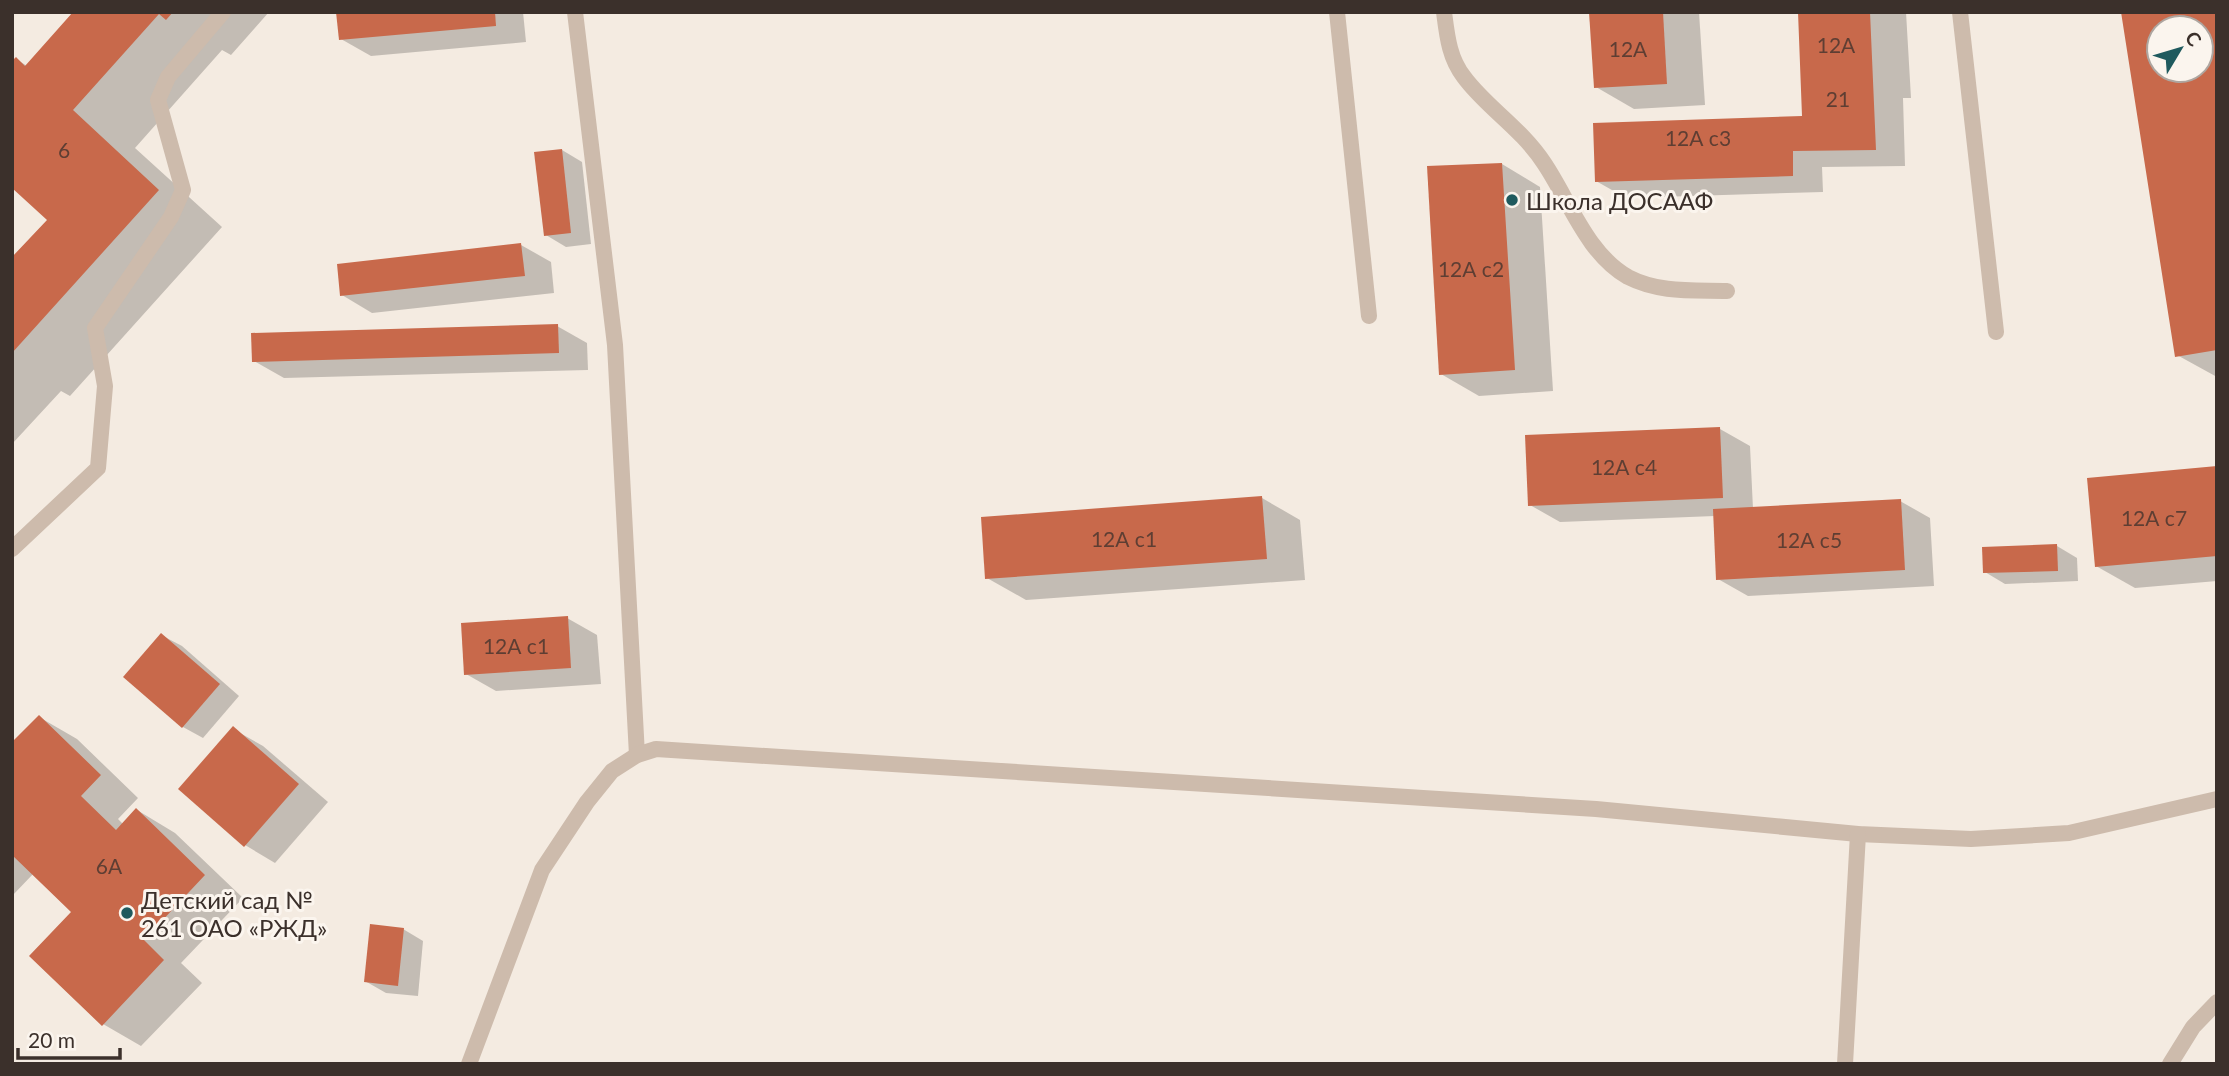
<svg xmlns="http://www.w3.org/2000/svg" width="2229" height="1076" font-family="Lato,sans-serif">
	<rect width="100%" height="100%" fill="#f4ebe1"/>
	<g fill="#0003" fill-rule="evenodd">
		<path d="M75 12H269L231 55 222 50 135 148 222 227 70 396 61 391 12 444V260L49 220 16 59 27 66Z"/>
		<path d="M338 12H523L526 42 371 56 341 39Z"/>
		<path d="M1591 12H1699L1705 105 1634 109 1596 87Z"/>
		<path d="M1799 12H1906L1911 98H1903L1905 166 1822 167 1823 192 1626 198 1596 181 1804 118Z"/>
		<path d="M2123 12H2217V377L2177 355ZM2159 28H2201V70H2159Z"/>
		<path d="M562 150 582 162 591 244 566 247 546 235Z"/>
		<path d="M1502 164 1540 187 1553 391 1479 396 1441 374Z"/>
		<path d="M521 245 551 262 554 293 372 313 342 295Z"/>
		<path d="M557 326 587 343 588 370 284 378 254 361Z"/>
		<path d="M1720 429 1750 446 1753 509 1900 501 1930 518 1934 586 1748 596 1718 579 1715 516 1560 522 1530 505Z"/>
		<path d="M2217 468V581L2135 588 2096 566Z"/>
		<path d="M1262 498 1300 520 1305 580 1026 600 987 578Z"/>
		<path d="M2057 546 2077 558 2078 581 2005 584 1985 572Z"/>
		<path d="M567 618 597 635 601 684 496 691 466 674Z"/>
		<path d="M161 635 182 646 239 696 203 738 183 727Z"/>
		<path d="M39 717 77 739 138 798 118 819 123 824 137 810 175 833 243 898 181 963 202 983 141 1046 103 1024 74 912 34 873 12 896V745Z"/>
		<path d="M233 729 263 746 328 802 275 863 245 845Z"/>
		<path d="M403 929 423 941 418 996 386 993 365 981Z"/>
	</g>
	<g fill="#c8694b" fill-rule="evenodd">
		<path d="M73 12H173L166 20 159 14 73 110 159 190 12 353V257L47 220 12 188V61L16 57 25 66Z"/>
		<path d="M336 12H495L496 26 339 40Z"/>
		<path d="M1589 12H1663L1667 84 1594 88Z"/>
		<path d="M1798 12H1870L1876 150 1793 151V176L1595 182 1593 123 1802 116Z"/>
		<path d="M2121 12H2217V350L2175 357ZM2159 28H2201V70H2159Z"/>
		<path d="M562 149 571 233 544 236 534 152Z"/>
		<path d="M1502 163 1515 370 1439 375 1427 166Z"/>
		<path d="M521 243 525 276 340 296 337 264Z"/>
		<path d="M558 324 559 353 252 362 251 333Z"/>
		<path d="M1720 427 1723 498 1528 506 1525 435Z"/>
		<path d="M2217 466V556L2095 567 2087 478Z"/>
		<path d="M1262 496 1267 559 985 579 981 517Z"/>
		<path d="M1901 499 1905 570 1716 580 1713 509Z"/>
		<path d="M2057 544 2058 571 1983 573 1982 547Z"/>
		<path d="M568 616 571 668 464 675 461 623Z"/>
		<path d="M161 633 220 684 182 728 123 677Z"/>
		<path d="M39 715 101 775 81 796 116 830 136 808 205 875 144 940 164 960 102 1026 29 956 71 912 12 855V742Z"/>
		<path d="M233 726 299 784 244 847 178 789Z"/>
		<path d="M370 924 404 928 398 986 364 982Z"/>
	</g>
	<g fill="none" stroke-linecap="round" stroke-linejoin="round">
		<g stroke="#cdbbac" stroke-width="16">
			<path d="M575 12 615 345 637 755"/>
			<path d="M1337 12 1369 316"/>
			<path d="M1444 12C1447 35 1449 58 1464 77 1486 107 1521 128 1544 163 1569 200 1587 254 1628 277 1659 293 1692 290 1727 291"/>
			<path d="M1960 12 1996 332"/>
			<path d="M12 549 98 468 105 386 95 328 171 217 183 190 158 100 168 77 223 12"/>
			<path d="M469 1064 542 870 587 802 612 771 637 755 656 749 1596 809 1858 834 1971 839 2069 833 2217 799"/>
			<path d="M1845 1064 1858 834"/>
			<path d="M2170 1064 2193 1027 2217 1002"/>
		</g>
	</g>
	<g fill="#1f5a5e" stroke="#fbf5ee" stroke-width="2.5">
		<circle cx="1512" cy="200" r="7"/>
		<circle cx="127" cy="913" r="7"/>
	</g>
	<g text-anchor="middle" dominant-baseline="central" stroke-width="6" stroke-linejoin="round" paint-order="stroke">
		<g font-size="21" fill="#5e3e33">
			<text x="1836" y="44">12А</text>
			<text x="1628" y="48">12А</text>
			<text x="1838" y="98">21</text>
			<text x="1698" y="137">12А с3</text>
			<text x="64" y="149">6</text>
			<text x="1471" y="268">12А с2</text>
			<text x="1624" y="466">12А с4</text>
			<text x="2154" y="517">12А с7</text>
			<text x="1124" y="538">12А с1</text>
			<text x="1809" y="539">12А с5</text>
			<text x="516" y="645">12А с1</text>
			<text x="109" y="865">6А</text>
		</g>
		<g font-size="24" fill="#3b302b" stroke="#fbf5ee" text-anchor="start">
			<text x="1526" y="200">Школа ДОСААФ</text>
			<text x="141" y="899">Детский сад №<tspan x="141" dy="28">261 ОАО «РЖД»</tspan></text>
		</g>
	</g>
	<rect width="2229" height="1076" fill="none" stroke="#3b302b" stroke-width="28"/>
	<g transform="translate(2180 49) rotate(52)"><circle r="33" fill="#fbf5ee" stroke="#aea6a0" stroke-width="2"/>
	<path d="M0-5L12 26L0 18L-12 26Z" fill="#1f5a5e"/>
	<text y="-10" font-size="19" font-weight="bold" text-anchor="middle" fill="#3b302b">С</text>
	</g>
	<path d="M18 1048v10h102v-10" fill="none" stroke="#3b302b" stroke-width="3.5"/>
	<text x="28" y="1048" font-size="21" fill="#3b302b" stroke="#fbf5ee" stroke-width="5" paint-order="stroke">20 m</text>
</svg>
